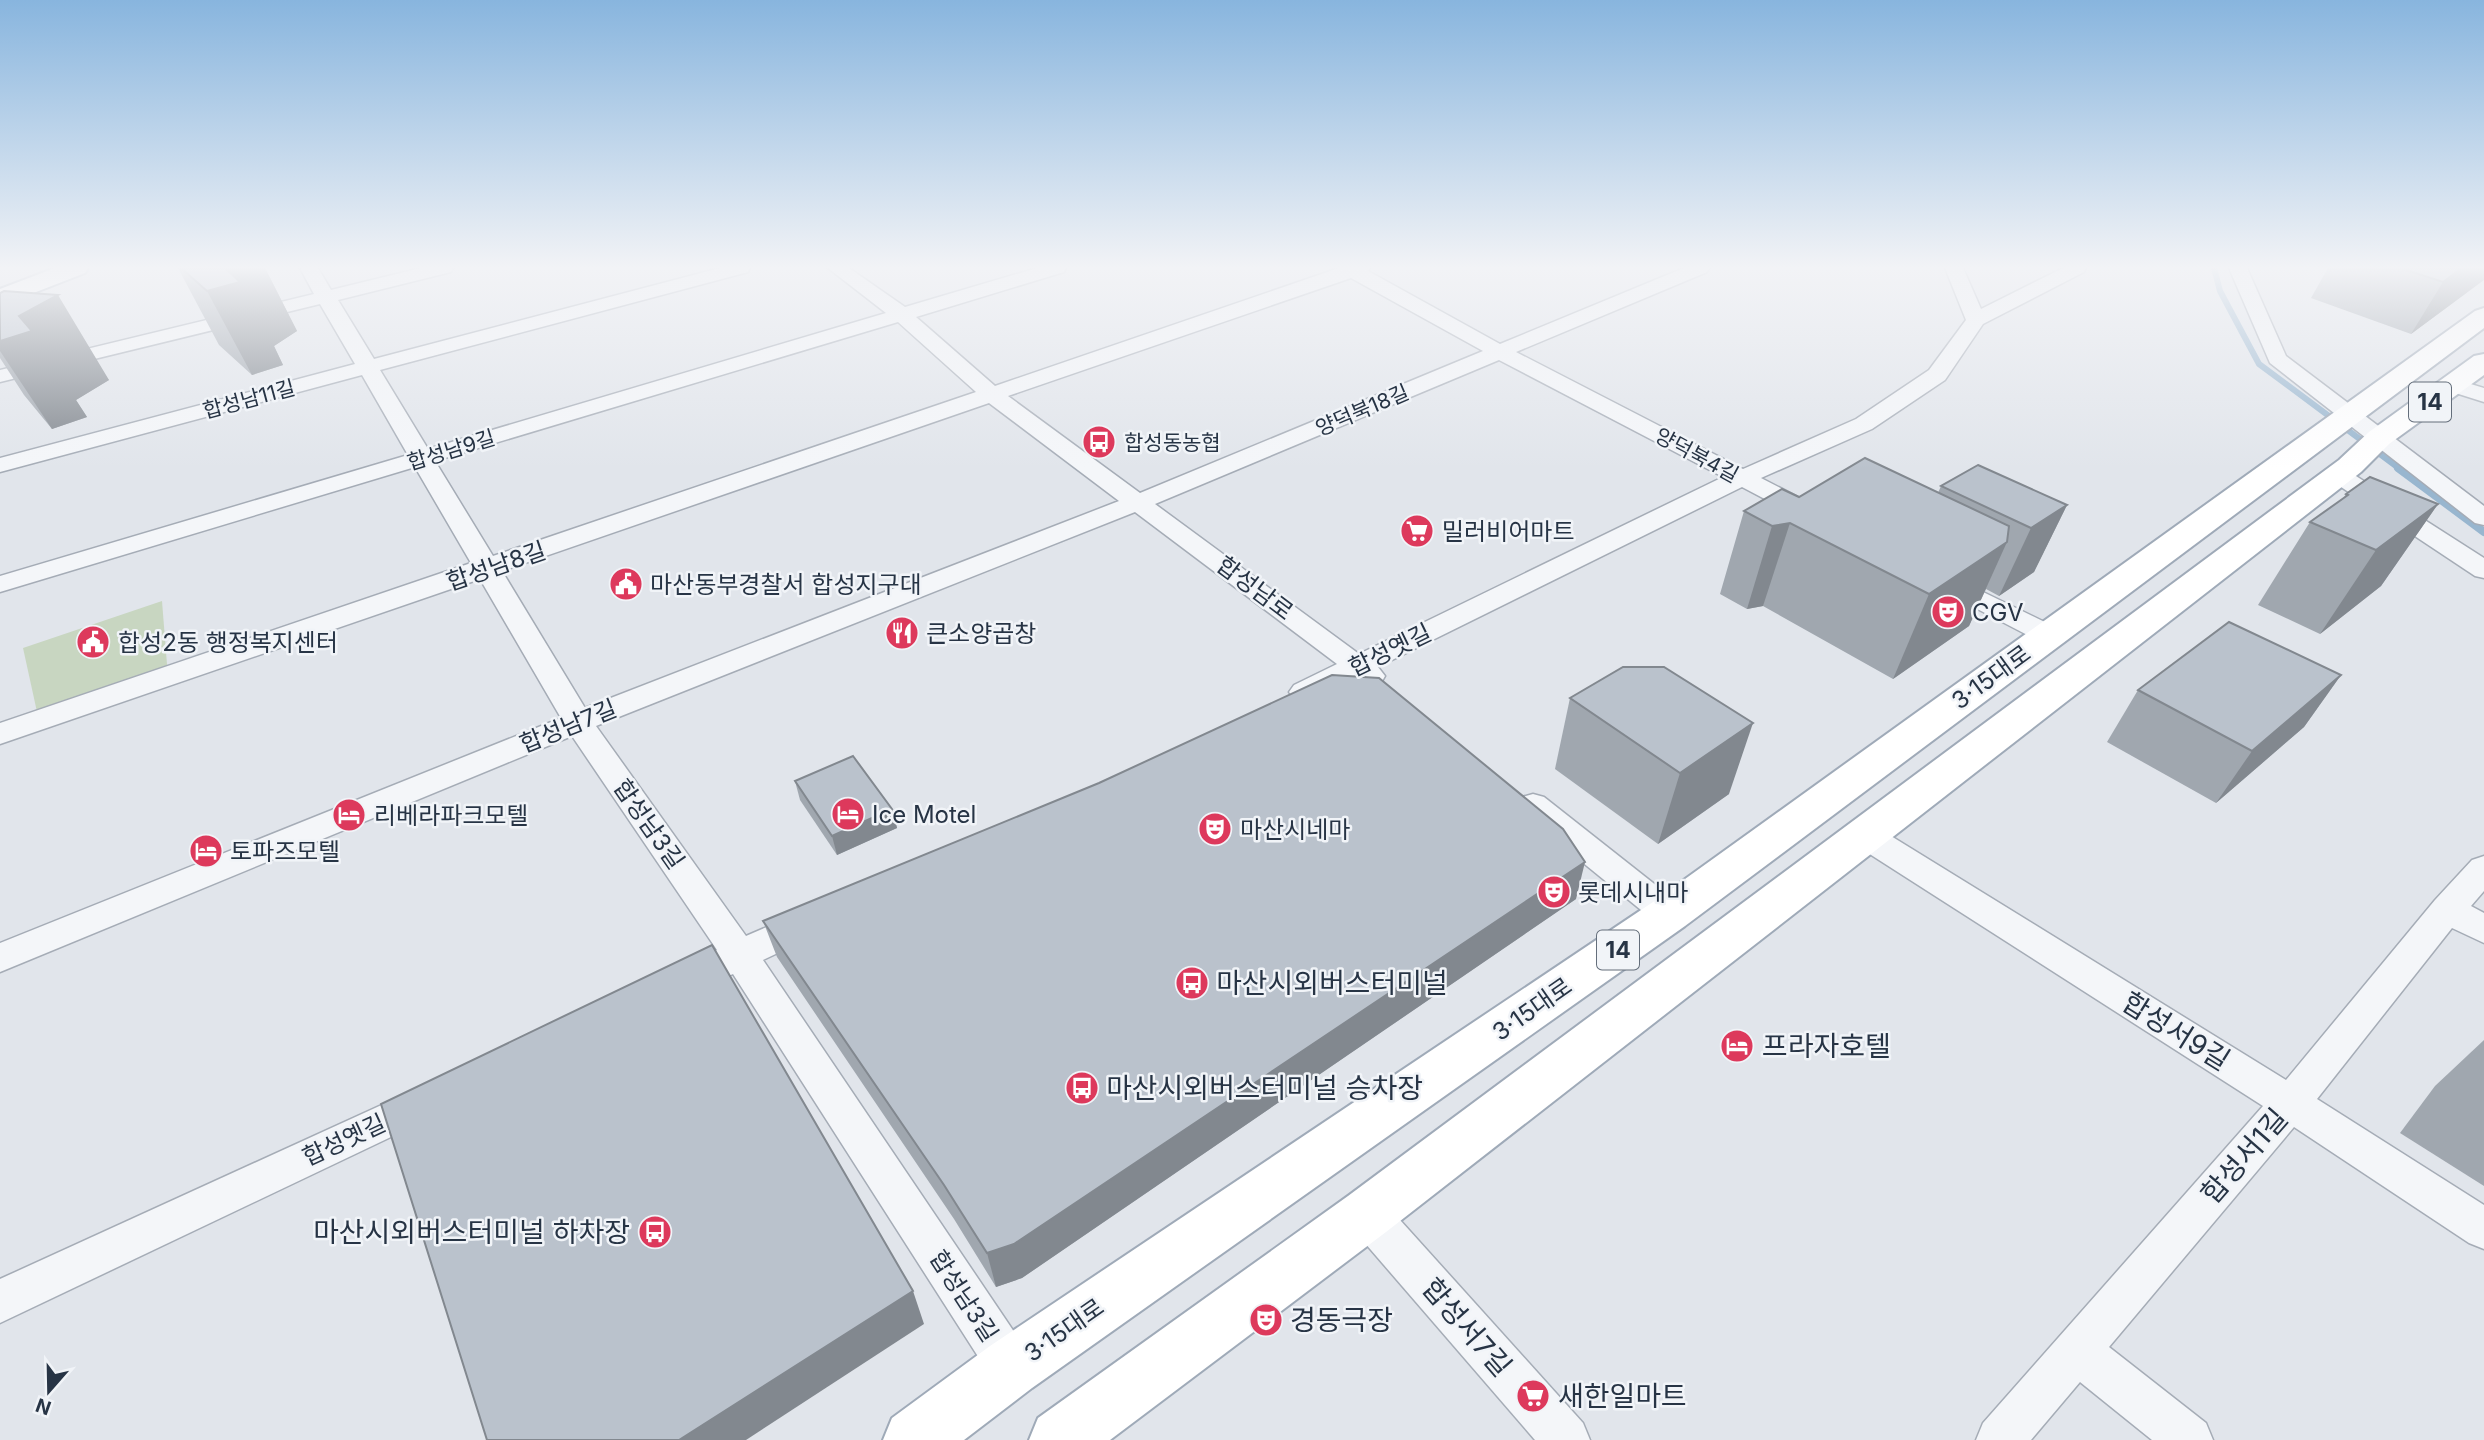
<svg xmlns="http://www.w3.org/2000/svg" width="2484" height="1440" font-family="Inter,'Noto Sans KR',sans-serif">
	<rect width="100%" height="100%" fill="#e1e5eb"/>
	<path fill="#c8d6c1" d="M162 601 168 677 39 721 23 648Z"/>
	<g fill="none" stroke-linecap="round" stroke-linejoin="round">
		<path stroke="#98b6cf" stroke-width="6" d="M2214 268 2220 291 2259 364 2400 469"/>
		<path stroke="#98b6cf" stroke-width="8" d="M2398 468 2484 532"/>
		<defs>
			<g id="minor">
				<path d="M300 268H318L331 290 421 268H453L451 272 338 300 374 359 720 268H750L748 272 380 370 428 449 886 313 828 268H849L905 307 1037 268H1066L1064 272 916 317 995 386 1339 268H1370L1368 271 1500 344 1684 268H1709L1707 272 1516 352 1743 469 1856 419 1929 370 1966 320 1945 268H1963L1981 309 2063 268H2086L2084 272 1983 324 1945 380 1872 429 1761 478 1817 507 1820 512 1817 517 1808 519 1799 517 1742 487 1378 667 1385 676 1381 683 1371 685 1355 678C1337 688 1315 704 1294 699L1289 692 1294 685 1337 664 1135 512 596 726 746 936 808 909 820 913 825 923 820 933 763 960 1027 1351 1034 1367 1027 1383 1011 1390 995 1383 733 974 688 994 675 989 670 979 675 969 717 950 572 736 0 972V943L561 718 480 579 0 744V723L471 563 415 467 0 592V576L408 455 362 375 0 472V458L355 364 320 304 0 382V370L314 294ZM1351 278 1483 351 1140 493 1008 396ZM898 322 976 392 493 556 435 461ZM1499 360 1723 477 1359 654 1155 504ZM989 403 1119 501 585 708 502 571Z"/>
				<path d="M2229 268H2247L2286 356 2484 506V525L2475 523 2270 363Z"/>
				<path d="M2454 379 2484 388V402L2446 390 2443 385 2446 380Z"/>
				<path d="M2337 467 2345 469 2484 558V578L2475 576 2329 479 2325 474 2329 469Z"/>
				<path d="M1946 574 2059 629 2063 635 2059 641 2049 644 2039 641 1937 588 1933 582 1937 576Z"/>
				<path d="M1533 794 1544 797 1681 905 1686 914 1681 923 1669 927 1657 923 1522 813 1517 805 1522 797Z"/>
				<path d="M1866 824 1878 828 2286 1080 2435 900 2472 860 2484 856V891L2471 906 2484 913V943L2452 928 2317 1099 2484 1205V1249L2469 1243 2294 1127 2109 1347 2206 1423 2213 1440H2152L2080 1382 2031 1440H1976L1983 1423 2263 1106 1854 844 1850 836 1854 828Z"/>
				<path d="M421 1087 435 1092 441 1104 435 1116 0 1323V1279Z"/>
				<path d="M1367 1194 1382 1200 1583 1423 1590 1440H1535L1352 1228 1346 1214 1352 1200Z"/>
			</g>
			<g id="major">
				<path d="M55 268H88L85 273 0 306V289Z"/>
				<path d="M2484 308V328L1685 926 1032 1388 964 1440H883L892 1418 990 1346 1653 902 2475 311Z"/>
				<path d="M2484 354V375L2389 444 2361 472 1386 1232 1110 1440H1029L1038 1418 1348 1196 2339 460 2369 432 2474 356Z"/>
			</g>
		</defs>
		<use href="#minor" stroke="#a5acb6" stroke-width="3"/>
		<use href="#major" stroke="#9faab8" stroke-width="4"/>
		<use href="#minor" fill="#f4f6f9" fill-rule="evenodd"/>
		<use href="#major" fill="#fff" fill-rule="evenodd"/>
	</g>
	<g fill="#a0a7af">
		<path d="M178 268H265L297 331 274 346 283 365 252 375 219 345Z"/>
		<path d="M2328 268H2484L2466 293 2411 334 2311 298Z"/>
		<path d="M0 293 109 380 76 400 87 417 52 429 24 395 0 358Z"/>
		<path d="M1941 486 2067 505 2034 572 1999 596 1986 589 1969 626 1893 679 1763 606 1747 609 1720 594 1744 511 1799 497 1938 493Z"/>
		<path d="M2346 494 2438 504 2381 586 2320 634 2258 605 2310 522 2343 499Z"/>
		<path d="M2341 675 2304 727 2216 803 2107 742 2138 690Z"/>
		<path d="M1570 698 1729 794 1658 844 1555 769Z"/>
		<path d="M795 781 892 809 897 828 837 855 800 800Z"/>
		<path d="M1576 899 1022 1278 996 1287 954 1219 777 957 763 921Z"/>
		<path d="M2484 1040V1186L2400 1133 2435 1086Z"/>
	</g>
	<g fill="#82888f">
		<path d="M225 268H265L297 331 274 346 283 365 252 375 207 291Z"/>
		<path d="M2462 268H2484V280L2411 334 2443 282Z"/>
		<path d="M58 295 109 380 76 400 87 417 52 429 0 351V341L19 316Z"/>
		<path d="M2438 504 2381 586 2320 634 2376 550Z"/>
		<path d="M2067 505 2034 572 1999 596 2031 528Z"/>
		<path d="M1790 523 1763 606 1747 609 1772 526Z"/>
		<path d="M2007 542 1969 626 1893 679 1929 594Z"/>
		<path d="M2341 675 2304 727 2216 803 2252 751Z"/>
		<path d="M1753 723 1729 794 1658 844 1680 773Z"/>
		<path d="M892 809 897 828 837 855 832 836Z"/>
		<path d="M1585 862 1576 899 1022 1278 996 1287 987 1253Z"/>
		<path d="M913 1291 924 1324 746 1440H679Z"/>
	</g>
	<g fill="#bac2cc" stroke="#82888f" stroke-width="2">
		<path d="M181 268H225L240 282 207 291Z"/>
		<path d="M2400 268H2462L2443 282Z"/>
		<path d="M4 291 58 295 19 316 32 331 0 341V293Z"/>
		<path d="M1865 458 2009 526 2007 542 1929 594 1790 523 1772 526 1744 511 1782 489 1799 497Z"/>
		<path d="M1978 465 2067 505 2031 528 1941 486Z"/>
		<path d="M2370 477 2438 504 2376 550 2310 522 2348 495 2346 494Z"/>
		<path d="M2229 622 2341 675 2252 751 2138 690Z"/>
		<path d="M1623 667H1664L1753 723 1680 773 1570 698Z"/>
		<path d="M1332 675 1379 678 1563 829 1585 862 1014 1244 987 1253 944 1185 763 921 1099 783Z"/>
		<path d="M853 756 892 809 832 836 795 781Z"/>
		<path d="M712 945 913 1291 679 1440H487L381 1104Z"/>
	</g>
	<linearGradient id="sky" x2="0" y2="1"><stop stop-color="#88b5de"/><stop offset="0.57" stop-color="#f2f3f6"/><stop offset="1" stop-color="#f2f3f6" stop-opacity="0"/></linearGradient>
	<rect width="2484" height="469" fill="url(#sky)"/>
	<defs>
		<symbol id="bus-disc" viewBox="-11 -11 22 22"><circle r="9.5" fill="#dd395c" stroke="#f1f4f8"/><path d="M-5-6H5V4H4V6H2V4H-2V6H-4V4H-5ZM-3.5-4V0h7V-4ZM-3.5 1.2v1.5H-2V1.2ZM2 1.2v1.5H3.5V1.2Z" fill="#fff"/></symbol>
		<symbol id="supermarket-disc" viewBox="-11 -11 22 22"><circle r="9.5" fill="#dd395c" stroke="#f1f4f8"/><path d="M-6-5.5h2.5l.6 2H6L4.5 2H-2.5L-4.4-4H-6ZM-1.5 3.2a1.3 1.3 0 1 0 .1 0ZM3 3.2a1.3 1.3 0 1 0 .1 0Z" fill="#fff"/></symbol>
		<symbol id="civic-disc" viewBox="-11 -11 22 22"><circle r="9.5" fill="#dd395c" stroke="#f1f4f8"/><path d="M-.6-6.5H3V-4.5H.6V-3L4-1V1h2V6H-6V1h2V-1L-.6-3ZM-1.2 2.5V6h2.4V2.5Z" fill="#fff"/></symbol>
		<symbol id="theatre-disc" viewBox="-11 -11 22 22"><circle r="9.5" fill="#dd395c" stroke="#f1f4f8"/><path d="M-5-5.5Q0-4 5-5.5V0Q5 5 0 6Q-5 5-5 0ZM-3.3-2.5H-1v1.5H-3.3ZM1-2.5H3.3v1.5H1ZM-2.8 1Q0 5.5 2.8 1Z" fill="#fff"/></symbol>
		<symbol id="restaurant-disc" viewBox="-11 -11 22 22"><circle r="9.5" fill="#dd395c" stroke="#f1f4f8"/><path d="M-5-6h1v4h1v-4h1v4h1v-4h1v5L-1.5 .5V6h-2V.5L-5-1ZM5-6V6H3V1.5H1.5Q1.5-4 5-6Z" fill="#fff"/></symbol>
		<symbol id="hotel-disc" viewBox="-11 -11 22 22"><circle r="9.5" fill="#dd395c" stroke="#f1f4f8"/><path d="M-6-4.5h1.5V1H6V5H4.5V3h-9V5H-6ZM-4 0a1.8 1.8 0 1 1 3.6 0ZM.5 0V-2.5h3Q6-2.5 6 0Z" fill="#fff"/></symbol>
	</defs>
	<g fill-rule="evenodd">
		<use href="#bus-disc" x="1080" y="423" width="38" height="38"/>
		<use href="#supermarket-disc" x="1398" y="512" width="38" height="38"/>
		<use href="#civic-disc" x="607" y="565" width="38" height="38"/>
		<use href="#theatre-disc" x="1929" y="593" width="38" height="38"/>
		<use href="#restaurant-disc" x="883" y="614" width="38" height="38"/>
		<use href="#civic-disc" x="74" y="623" width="38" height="38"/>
		<use href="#hotel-disc" x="829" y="795" width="38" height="38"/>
		<use href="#hotel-disc" x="330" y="796" width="38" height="38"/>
		<use href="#theatre-disc" x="1196" y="810" width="38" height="38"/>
		<use href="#hotel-disc" x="187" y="832" width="38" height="38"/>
		<use href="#theatre-disc" x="1535" y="873" width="38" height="38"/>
		<use href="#bus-disc" x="1173" y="964" width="38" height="38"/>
		<use href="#hotel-disc" x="1718" y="1027" width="38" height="38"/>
		<use href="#bus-disc" x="1063" y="1069" width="38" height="38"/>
		<use href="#bus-disc" x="636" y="1213" width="38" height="38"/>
		<use href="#theatre-disc" x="1247" y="1301" width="38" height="38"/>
		<use href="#supermarket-disc" x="1514" y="1377" width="38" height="38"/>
	</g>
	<g text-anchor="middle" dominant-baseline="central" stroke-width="5" stroke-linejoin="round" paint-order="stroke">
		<g font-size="21" fill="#273445" stroke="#f1f4f8">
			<text transform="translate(249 399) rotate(-15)">합성남11길</text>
			<text transform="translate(1362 410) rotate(-23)">양덕북18길</text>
			<text transform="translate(451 450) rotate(-17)">합성남9길</text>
			<text transform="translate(1697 455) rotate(28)">양덕북4길</text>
		</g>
		<g font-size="21" fill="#273445" stroke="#f1f4f8" text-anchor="start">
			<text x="1124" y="442">합성동농협</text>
		</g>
		<g fill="#f1f4f8" stroke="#646e7b" stroke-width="2">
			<rect x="2409" y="382.5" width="42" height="39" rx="5"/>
			<rect x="1597" y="930.5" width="42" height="39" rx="5"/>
		</g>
		<g font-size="23" font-weight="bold" fill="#273445">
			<text x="2430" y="402">14</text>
			<text x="1618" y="950">14</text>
		</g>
		<g font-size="24" fill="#273445" stroke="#f1f4f8" text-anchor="start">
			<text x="1442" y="531">밀러비어마트</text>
			<text x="650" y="584">마산동부경찰서 합성지구대</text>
			<text x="1972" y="612">CGV</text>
			<text x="926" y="633">큰소양곱창</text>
			<text x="118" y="642">합성2동 행정복지센터</text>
			<text x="872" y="814">Ice Motel</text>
			<text x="374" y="815">리베라파크모텔</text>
			<text x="1240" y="829">마산시네마</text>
			<text x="230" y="851">토파즈모텔</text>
			<text x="1578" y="892">롯데시내마</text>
		</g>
		<g font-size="24" fill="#273445" stroke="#f1f4f8">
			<text transform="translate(496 566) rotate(-19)">합성남8길</text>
			<text transform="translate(1255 588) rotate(37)">합성남로</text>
			<text transform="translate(1390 650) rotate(-26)">합성옛길</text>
			<text transform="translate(1991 677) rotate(-36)">3·15대로</text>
			<text transform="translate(568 726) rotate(-22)">합성남7길</text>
			<text transform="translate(649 824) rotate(55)">합성남3길</text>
			<text transform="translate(1532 1009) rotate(-35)">3·15대로</text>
			<text transform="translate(344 1140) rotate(-25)">합성옛길</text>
			<text transform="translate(964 1296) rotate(57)">합성남3길</text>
			<text transform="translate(1064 1330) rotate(-35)">3·15대로</text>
		</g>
		<g font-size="28" fill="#273445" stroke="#f1f4f8" text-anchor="start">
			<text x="1216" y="983">마산시외버스터미널</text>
			<text x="1762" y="1046">프라자호텔</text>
			<text x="1106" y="1088">마산시외버스터미널 승차장</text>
			<text x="630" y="1232" text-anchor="end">마산시외버스터미널 하차장</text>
			<text x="1290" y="1320">경동극장</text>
			<text x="1558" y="1396">새한일마트</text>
		</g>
		<g font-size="28" fill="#273445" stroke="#f1f4f8">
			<text transform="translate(2176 1031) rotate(32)">합성서9길</text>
			<text transform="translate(2244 1156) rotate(-49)">합성서1길</text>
			<text transform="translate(1467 1327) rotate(49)">합성서7길</text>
		</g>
	</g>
	<g transform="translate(49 1391) rotate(200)" stroke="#f1f4f8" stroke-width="5" paint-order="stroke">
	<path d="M0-5L12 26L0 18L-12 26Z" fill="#273445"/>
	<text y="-10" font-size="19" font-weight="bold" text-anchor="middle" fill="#273445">N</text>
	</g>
</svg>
